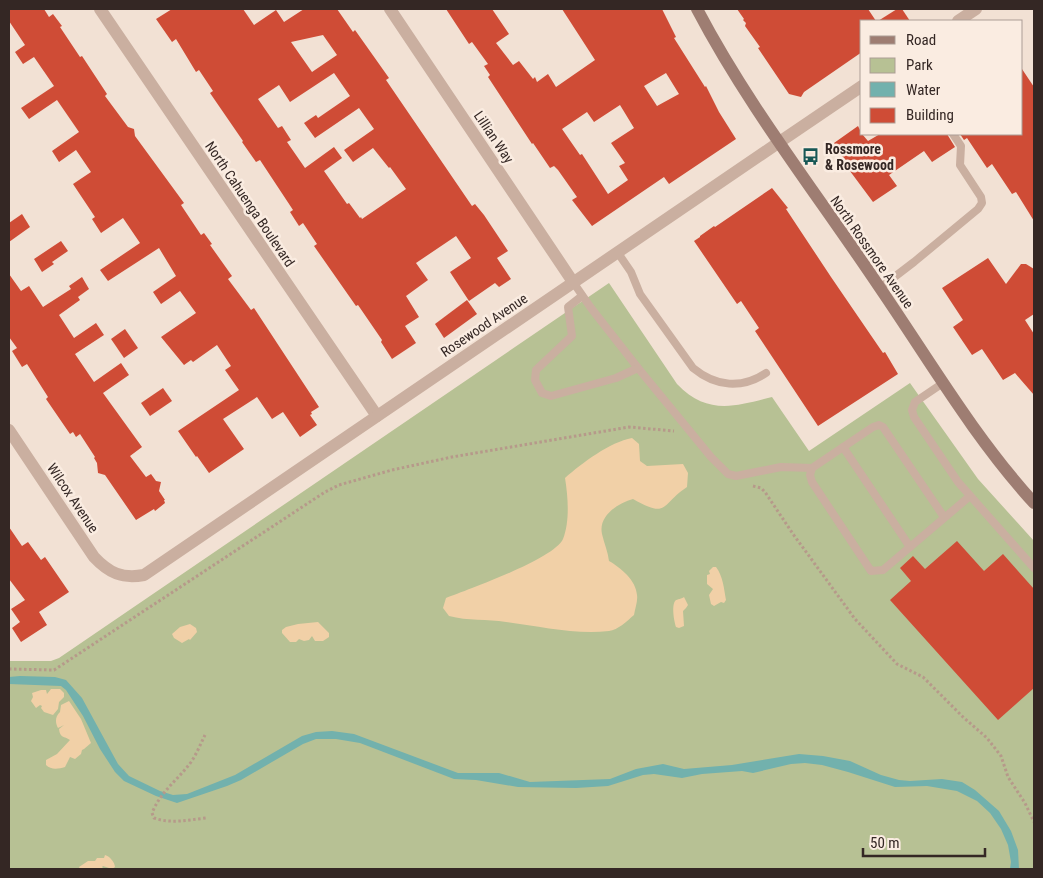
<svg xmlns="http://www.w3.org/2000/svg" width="1043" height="878" font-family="'Roboto Condensed',sans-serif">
	<rect width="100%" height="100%" fill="#f2e1d4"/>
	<path fill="#b7c194" d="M609 283 677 384C707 415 734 407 772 397L809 451 910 383 978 479 1034 541V869H9V661H51L59 658Z"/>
	<g fill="#f1d0a7">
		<path d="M632 438 639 444 640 461 647 466 683 464 688 473 687 487C660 505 669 519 633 499 618 503 598 516 602 534 604 543 608 552 609 561 621 568 636 580 637 595 638 601 635 609 634 615 627 621 618 630 609 631 575 635 539 626 506 622 487 619 468 621 449 616L443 608 446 598C469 589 554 559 563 539 570 521 568 497 565 478 582 463 610 442 632 438Z"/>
		<path d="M713 567H716C723 576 724 589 726 600L724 603 721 602 714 606 711 604 709 595 713 589 707 584V575L710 574 709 571Z"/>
		<path d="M684 597 688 605 686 608 683 611 684 626 679 628 676 627C674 621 671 604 676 600 676 600 683 598 684 597Z"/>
		<path d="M318 622 329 633V637L323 641H315L312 636 309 640 304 641 299 639 296 642H290L282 633V630L286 627 298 624Z"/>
		<path d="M190 624 196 628 197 632 190 640 189 639 182 643 174 638 172 634 180 627Z"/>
		<path d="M51 689H60L64 693V697L59 702 58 709 53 715 44 712 41 708 42 706 40 705 36 708 31 701 33 697 32 693 41 690H46L47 694Z"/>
		<path d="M69 701 81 719 91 743 84 749 82 750 81 754 75 759 70 757 65 767C58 769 51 770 46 765V760L57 754 70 740C64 736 60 738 59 729L64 725 58 728C55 722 55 717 60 712L61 705Z"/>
		<path d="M105 855C110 856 115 863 115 867L112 869 103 866 102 867 104 869H80L79 867 88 861H95L97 858H104Z"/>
	</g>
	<path fill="#72b1ad" d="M20 676 55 677 66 680 82 698 118 764 129 776 160 791 173 795 187 794 235 775 302 736 316 732 332 731 354 734 458 773H499L530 782 610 779 636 769 663 764 684 769 732 765 799 754 823 756 850 761 881 775 899 780 910 781 942 779 962 782 975 790 999 811 1011 831 1018 850 1019 869H1010L1011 862 1008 845 1001 829 990 813 977 801 957 791 927 786 895 787 848 772 822 765 805 763 791 764 753 773 742 771 702 774 682 778 654 774 643 775 608 786 576 788 518 787 476 780 454 779 360 743 336 739H316L303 744 241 780 227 786 177 803 156 796 124 781 115 772 100 749 83 716 66 690 61 686 9 684V677Z"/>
	<g fill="#cf4c36" fill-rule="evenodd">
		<path d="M9 9H44L49 17 53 14 62 26 60 27 80 57 82 56 107 94 105 96 128 127 134 129 135 136 184 203 181 205 201 235 204 233 212 244 210 245 232 276 228 279 251 310 254 308 319 407 311 412 312 414 310 415 317 425 300 437 283 412 272 419 257 397 223 419 244 449 209 473 197 456 196 457 178 431 239 390 225 370 231 366 217 345 193 362 191 360 184 365 161 337 196 313 180 291 161 304 153 292 176 276 159 248 108 281 100 270 140 243 123 218 101 233 92 219 95 217 73 184 91 172 76 150 59 162 52 151 79 132 57 100 29 119 21 108 54 86 34 57 23 64 15 52 25 45 9 21Z"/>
		<path d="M172 9H243L254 25 276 10 284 22 304 9H337L353 32 355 30 389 78 386 80 472 206 475 204 484 215 508 251 497 258 511 279 499 287 495 283 469 301 450 272 471 258 456 236 416 263 428 280 406 296 419 317 405 326 416 343 392 359 381 342 382 340 358 305 356 306 314 246 317 244 303 223 299 226 290 212 293 210 260 160 256 162 242 142 243 141 210 93 213 91 199 70 196 72 176 39 172 42 156 19ZM323 35 337 55 312 72 291 42ZM334 73 350 96 318 118 316 115 304 123 315 138 359 108 374 129 344 150 353 162 373 148 389 168 390 167 406 189 362 219 361 217 360 218 349 203 347 204 324 171 342 158 334 147 305 168 287 142 291 140 282 126 278 128 258 99 279 85 290 102Z"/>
		<path d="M446 9H492L509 34 496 43 513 65 519 61 533 79 535 77 537 82 548 74 556 87 595 60 562 9H662L676 37 674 38 705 87 706 86 719 112 736 139 669 184 664 177 592 226 572 200 577 197 558 170 554 166 550 168 533 143 532 144 488 77 490 75 484 66 488 64 472 42 469 44ZM666 73 679 94 657 106 644 86ZM620 105 634 128 611 143 625 163 619 166 628 180 608 194 582 154 580 155 562 129 587 112 594 122Z"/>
		<path d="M737 9H868L876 21H862V52L804 92 801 97 789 94 758 48 760 47 745 26 746 23 743 20 744 19Z"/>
		<path d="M897 9H902L910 21H878Z"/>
		<path d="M1022 69 1034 87V221L1016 192 1012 194 992 164 987 168 967 138 964 140 960 134H1022Z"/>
		<path d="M858 126 862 134 868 141 880 134H947L955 147 932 162 924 151 889 175 897 186 873 202 844 163 846 162 834 143Z"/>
		<path d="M772 188 788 208 786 209 831 277 883 353 885 352 898 374 818 426 755 331 759 328 741 301 737 304 694 241 700 237V236L714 226 715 227Z"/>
		<path d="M22 214 30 227 9 242V223Z"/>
		<path d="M61 241 68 251 52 262 54 264 42 272 34 259Z"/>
		<path d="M988 258 1006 284 1021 264H1026L1034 269V314L1025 320 1034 334V395L1015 373 1003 380 982 349 972 355 953 327 963 320 942 288Z"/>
		<path d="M9 274 21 291 29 286 43 307 71 289 69 286 82 277 89 289 78 297 80 300 59 315 74 338 96 323 104 335 75 354 94 382 121 363 129 375 103 393 142 447 130 456 146 477 151 474 156 481 161 482 159 491 165 500H164L165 503 155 511 154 509 136 520 105 475 98 473 97 463 94 458 95 457 80 434 76 437 73 432 70 434 46 399 48 397 27 364 22 367 12 351 17 348 9 337Z"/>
		<path d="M467 300 477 314 444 338 435 324Z"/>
		<path d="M125 329 138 348 124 358 111 339Z"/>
		<path d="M163 388 172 401 150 416 141 403Z"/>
		<path d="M9 527 22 546 28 542 41 560 45 557 69 592 39 612 47 625 21 642 12 628 20 622 11 609 25 600 9 579Z"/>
		<path d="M957 541 984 571 1003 554 1034 589V688L998 720 890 600 911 581 900 568 913 556 925 569Z"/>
	</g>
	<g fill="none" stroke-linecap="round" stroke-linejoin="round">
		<g stroke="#b6998a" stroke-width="3" stroke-dasharray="2.5 2.5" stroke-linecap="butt">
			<path d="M753 486 761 488 765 492 793 534 855 619 897 664 923 677 963 717 987 738 1001 756 1008 777 1025 803 1034 822"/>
			<path d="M9 669 54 670 325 492 339 485 392 470 452 457 629 427 674 431"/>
			<path d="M205 735C200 745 195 758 188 766 175 782 160 793 152 813L154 818C171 824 188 820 206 818"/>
		</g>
		<g stroke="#caafa0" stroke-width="8">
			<path d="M618 253 631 272 640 294 693 368C716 387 742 389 766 373"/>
			<path d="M573 282 591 308 638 368 711 457 728 474 736 476 781 467 812 468 873 427 879 425 883 427 944 517"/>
			<path d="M880 288 914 262 978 209 982 203 981 197 960 165 961 146 953 134"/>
			<path d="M582 296 568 307 572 336 536 370 535 380 542 393 551 396 616 378 638 368"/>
			<path d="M943 383 915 402 912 410 914 417 958 482 1034 568"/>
			<path d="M843 447 910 547"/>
			<path d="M812 468 810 475 812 482 871 571 883 570 970 496"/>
		</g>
		<g stroke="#caafa0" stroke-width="12">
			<path d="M100 9 377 416"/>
			<path d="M390 9 573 282"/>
			<path d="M9 430 94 557C109 573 122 579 144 575L778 143"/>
		</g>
		<g stroke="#caafa0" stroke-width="12">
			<path d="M958 21 976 9"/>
			<path d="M778 143 862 86"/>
		</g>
		<path stroke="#9e7d72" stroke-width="12" d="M697 9C749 108 818 195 880 288 930 361 974 437 1034 503"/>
	</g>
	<defs>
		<symbol id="bus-bare" viewBox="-9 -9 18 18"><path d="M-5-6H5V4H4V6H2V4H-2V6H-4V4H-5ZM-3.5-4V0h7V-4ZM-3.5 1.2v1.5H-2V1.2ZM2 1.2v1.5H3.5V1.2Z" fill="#175755" stroke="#faece1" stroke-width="2.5" paint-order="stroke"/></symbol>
	</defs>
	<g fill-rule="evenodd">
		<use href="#bus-bare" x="798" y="144" width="25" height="25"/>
	</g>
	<g text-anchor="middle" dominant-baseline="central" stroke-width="5" stroke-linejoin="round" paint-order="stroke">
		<g font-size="14" fill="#342724" stroke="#faece1">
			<text transform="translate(494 137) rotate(56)">Lillian Way</text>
			<text transform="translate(250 204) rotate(56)">North Cahuenga Boulevard</text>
			<text transform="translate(872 252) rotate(55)">North Rossmore Avenue</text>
			<text transform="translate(484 325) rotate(-34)">Rosewood Avenue</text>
			<text transform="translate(73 498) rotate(56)">Wilcox Avenue</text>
		</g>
		<g font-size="14" font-weight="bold" fill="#342724" stroke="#faece1" text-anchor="start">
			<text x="825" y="149">Rossmore<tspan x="825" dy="16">&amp; Rosewood</tspan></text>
		</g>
	</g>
	<rect width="1043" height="878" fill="none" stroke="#342724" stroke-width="20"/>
	<rect x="860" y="20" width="162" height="115" fill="#faece1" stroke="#ab9d95"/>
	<rect x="870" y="36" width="25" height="8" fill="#9e7d72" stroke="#ab9d95"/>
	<text x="906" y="45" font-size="15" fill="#342724">Road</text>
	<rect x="870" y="58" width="25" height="15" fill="#b7c194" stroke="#ab9d95"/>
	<text x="906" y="70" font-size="15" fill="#342724">Park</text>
	<rect x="870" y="82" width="25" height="15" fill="#72b1ad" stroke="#ab9d95"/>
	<text x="906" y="95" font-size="15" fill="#342724">Water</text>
	<rect x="870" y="108" width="25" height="15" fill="#cf4c36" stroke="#ab9d95"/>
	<text x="906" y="120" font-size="15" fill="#342724">Building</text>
	<path d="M863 848v8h122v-8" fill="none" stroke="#342724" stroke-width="2.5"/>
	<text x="870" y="848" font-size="15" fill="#342724" stroke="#faece1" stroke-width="4" paint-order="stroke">50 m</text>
</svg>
